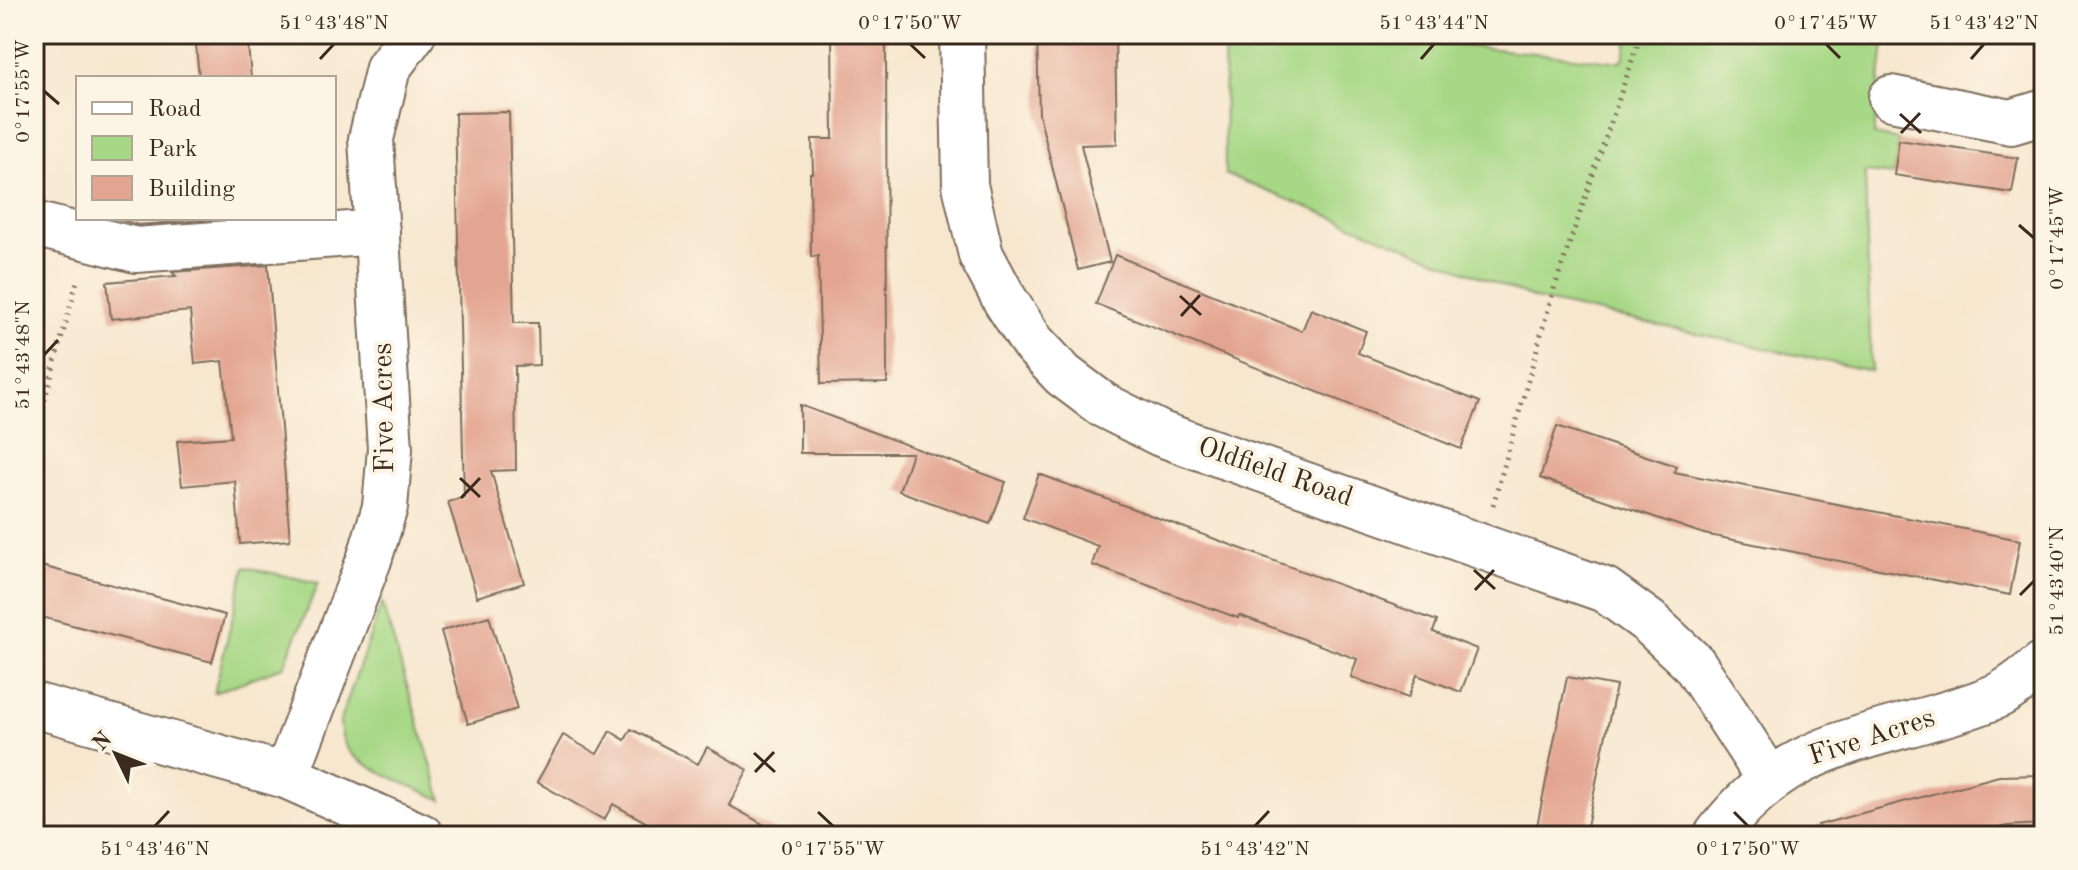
<svg xmlns="http://www.w3.org/2000/svg" width="2078" height="870" font-family="'Old Standard TT',serif">
	<rect width="100%" height="100%" fill="#fcf5e5"/>
	<filter id="ink" filterUnits="userSpaceOnUse"><feTurbulence type="fractalNoise" baseFrequency=".0125" numOctaves="2"/><feDisplacementMap in="SourceGraphic" scale="16" xChannelSelector="R" yChannelSelector="G"/><feConvolveMatrix kernelMatrix="1 2 1 2 8 2 1 2 1" color-interpolation-filters="sRGB"/></filter>
	<filter id="wash" filterUnits="userSpaceOnUse"><feTurbulence type="fractalNoise" baseFrequency=".006" numOctaves="4" result="noise"/><feDisplacementMap in="SourceGraphic" scale="32" xChannelSelector="R" yChannelSelector="G"/><feGaussianBlur stdDeviation="1.8" result="paint"/><feColorMatrix in="noise" values="0 0 0 0 0 0 0 0 0 0 0 0 0 0 0 0 0 1.4 0 .05"/><feComposite in="paint" operator="in"/></filter>
	<g filter="url(#wash)">
		<rect width="100%" height="100%" fill="#f7e7cf"/>
		<g fill="#a7d886" stroke="#718152" stroke-width="2">
			<path d="M1224 34H1348L1622 62 1630 34H1885L1874 135 1899 140 1894 175 1865 172 1871 371 1535 299 1225 174Z"/>
			<path d="M245 567 318 583 284 666 214 693Z"/>
			<path d="M382 603 442 800C419 789 366 769 350 752 342 743 341 732 340 721Z"/>
		</g>
		<g id="blocks">
			<g fill="#e3a591">
				<path d="M195 34H247L251 78H199Z"/>
				<path d="M832 34H886L887 383 821 384 818 256 811 257 810 173H813L812 139H833Z"/>
				<path d="M1037 34H1115L1117 144 1081 145 1110 262 1078 270 1039 114Z"/>
				<path d="M509 112 514 323H538L539 365 515 366 516 470 491 471 524 583 477 597 448 502 464 497 455 113Z"/>
				<path d="M1899 140 2018 158 2012 193 1894 175Z"/>
				<path d="M116 218H229L138 225Z"/>
				<path d="M1115 255 1302 331 1311 309 1366 331 1358 353 1480 402 1461 449 1096 304Z"/>
				<path d="M268 265 290 540 240 544 235 481 182 486 177 441 231 437 223 361 195 364 190 311 111 319 107 282 176 276 172 272Z"/>
				<path d="M800 405 1006 482 990 524 899 491 912 453H800Z"/>
				<path d="M1557 426 1676 466 1674 472 2020 540 2010 595 1704 534 1540 478Z"/>
				<path d="M1039 474 1437 621 1433 632 1477 649 1461 692 1417 675 1408 698 1351 677 1357 659 1239 615 1238 618 1092 565 1098 546 1023 518Z"/>
				<path d="M34 564 225 615 212 662 34 615Z"/>
				<path d="M489 616 517 709 468 724 441 631Z"/>
				<path d="M1567 677 1616 686 1606 734 1585 836H1535Z"/>
				<path d="M631 729 698 764 707 747 748 770 729 805 784 836H671L613 804 604 820 537 782 563 735 597 754 610 731 625 740Z"/>
				<path d="M2044 775V824L2007 826 1966 836H1819L1818 825 1999 776Z"/>
			</g>
		</g>
	</g>
	<g filter="url(#ink)">
		<use href="#blocks" fill-opacity="0" stroke="#7d6c5c" stroke-width="2"/>
		<g fill="none" stroke-linecap="round" stroke-linejoin="round">
			<defs>
				<g id="minor">
					<path d="M962 34 965 185 981 255 1005 300 1032 342 1063 375 1103 405 1161 434 1605 590 1649 622 1694 664 1769 779"/>
					<path d="M1891 98 2011 122 2044 112"/>
					<path d="M34 224 136 250 377 232"/>
					<path d="M34 705 286 776 421 836"/>
					<path d="M286 776 369 560 385 507 390 449 371 139 388 68 413 34"/>
					<path d="M1716 836C1775 757 1834 745 1924 720 1949 713 1975 706 1999 695 2015 687 2030 674 2044 663"/>
				</g>
			</defs>
			<use href="#minor" stroke="#7d6c5c" stroke-width="48"/>
			<g stroke="#7d6c5c" stroke-width="5" stroke-dasharray="2 6" stroke-linecap="butt">
				<path d="M34 439 78 278"/>
				<path d="M1493 505 1553 292 1641 34"/>
			</g>
			<use href="#minor" stroke="#fff" stroke-width="44"/>
		</g>
	</g>
	<path fill="none" stroke="#3b2a1e" stroke-width="3" d="M910 44 925 58M1826 44 1840 58M320 59 334 44M1421 59 1434 44M1971 59 1984 44M44 91 59 104M1900 114 1921 133M1901 133 1920 113M2019 225 2034 238M1180 296 1201 315M1181 316 1200 295M44 355 58 340M460 478 480 497M461 498 480 478M1474 570 1495 589M1475 590 1494 570M2020 595 2034 581M754 753 775 772M755 772 774 752M818 812 833 826M1734 812 1748 826M155 826 169 811M1255 826 1269 811"/>
	<g text-anchor="middle" dominant-baseline="central" stroke-width="8" stroke-linejoin="round" paint-order="stroke">
		<g font-size="28" fill="#3b2a1e" stroke="#fcf5e5">
			<text transform="translate(385 408) rotate(-91)">Five Acres</text>
			<text transform="translate(1275 473) rotate(19)">Oldfield Road</text>
			<text transform="translate(1872 738) rotate(-18)">Five Acres</text>
		</g>
	</g>
	<rect width="2078" height="870" fill="none" stroke="#fcf5e5" stroke-width="88"/>
	<rect x="76" y="76" width="260" height="144" fill="#fcf5e5" stroke="#afa495" stroke-width="2"/>
	<rect x="92" y="102" width="40" height="12" fill="#ffffff" stroke="#afa495" stroke-width="2"/>
	<text x="148" y="116" font-size="24" fill="#3b2a1e">Road</text>
	<rect x="92" y="136" width="40" height="24" fill="#a7d886" stroke="#afa495" stroke-width="2"/>
	<text x="148" y="156" font-size="24" fill="#3b2a1e">Park</text>
	<rect x="92" y="176" width="40" height="24" fill="#e3a591" stroke="#afa495" stroke-width="2"/>
	<text x="148" y="196" font-size="24" fill="#3b2a1e">Building</text>
	<g transform="translate(116 754) rotate(313)" stroke="#fcf5e5" stroke-width="6" paint-order="stroke">
	<path d="M0-6L14 30L0 20L-14 30Z" fill="#3b2a1e"/>
	<text y="-12" font-size="22" font-weight="bold" text-anchor="middle" fill="#3b2a1e">N</text>
	</g>
	<rect x="44" y="44" width="1990" height="782" fill="none" stroke="#3b2a1e" stroke-width="3"/>
	<g font-size="20" text-anchor="middle" fill="#3b2a1e">
		<text x="334" y="29">51°43'48"N</text>
		<text x="910" y="29">0°17'50"W</text>
		<text x="1434" y="29">51°43'44"N</text>
		<text x="1826" y="29">0°17'45"W</text>
		<text x="1984" y="29">51°43'42"N</text>
		<text transform="translate(22 91) rotate(-90)" y="7">0°17'55"W</text>
		<text transform="translate(2056 238) rotate(-90)" y="7">0°17'45"W</text>
		<text transform="translate(22 355) rotate(-90)" y="7">51°43'48"N</text>
		<text transform="translate(2056 581) rotate(-90)" y="7">51°43'40"N</text>
		<text x="155" y="855">51°43'46"N</text>
		<text x="833" y="855">0°17'55"W</text>
		<text x="1255" y="855">51°43'42"N</text>
		<text x="1748" y="855">0°17'50"W</text>
	</g>
</svg>
